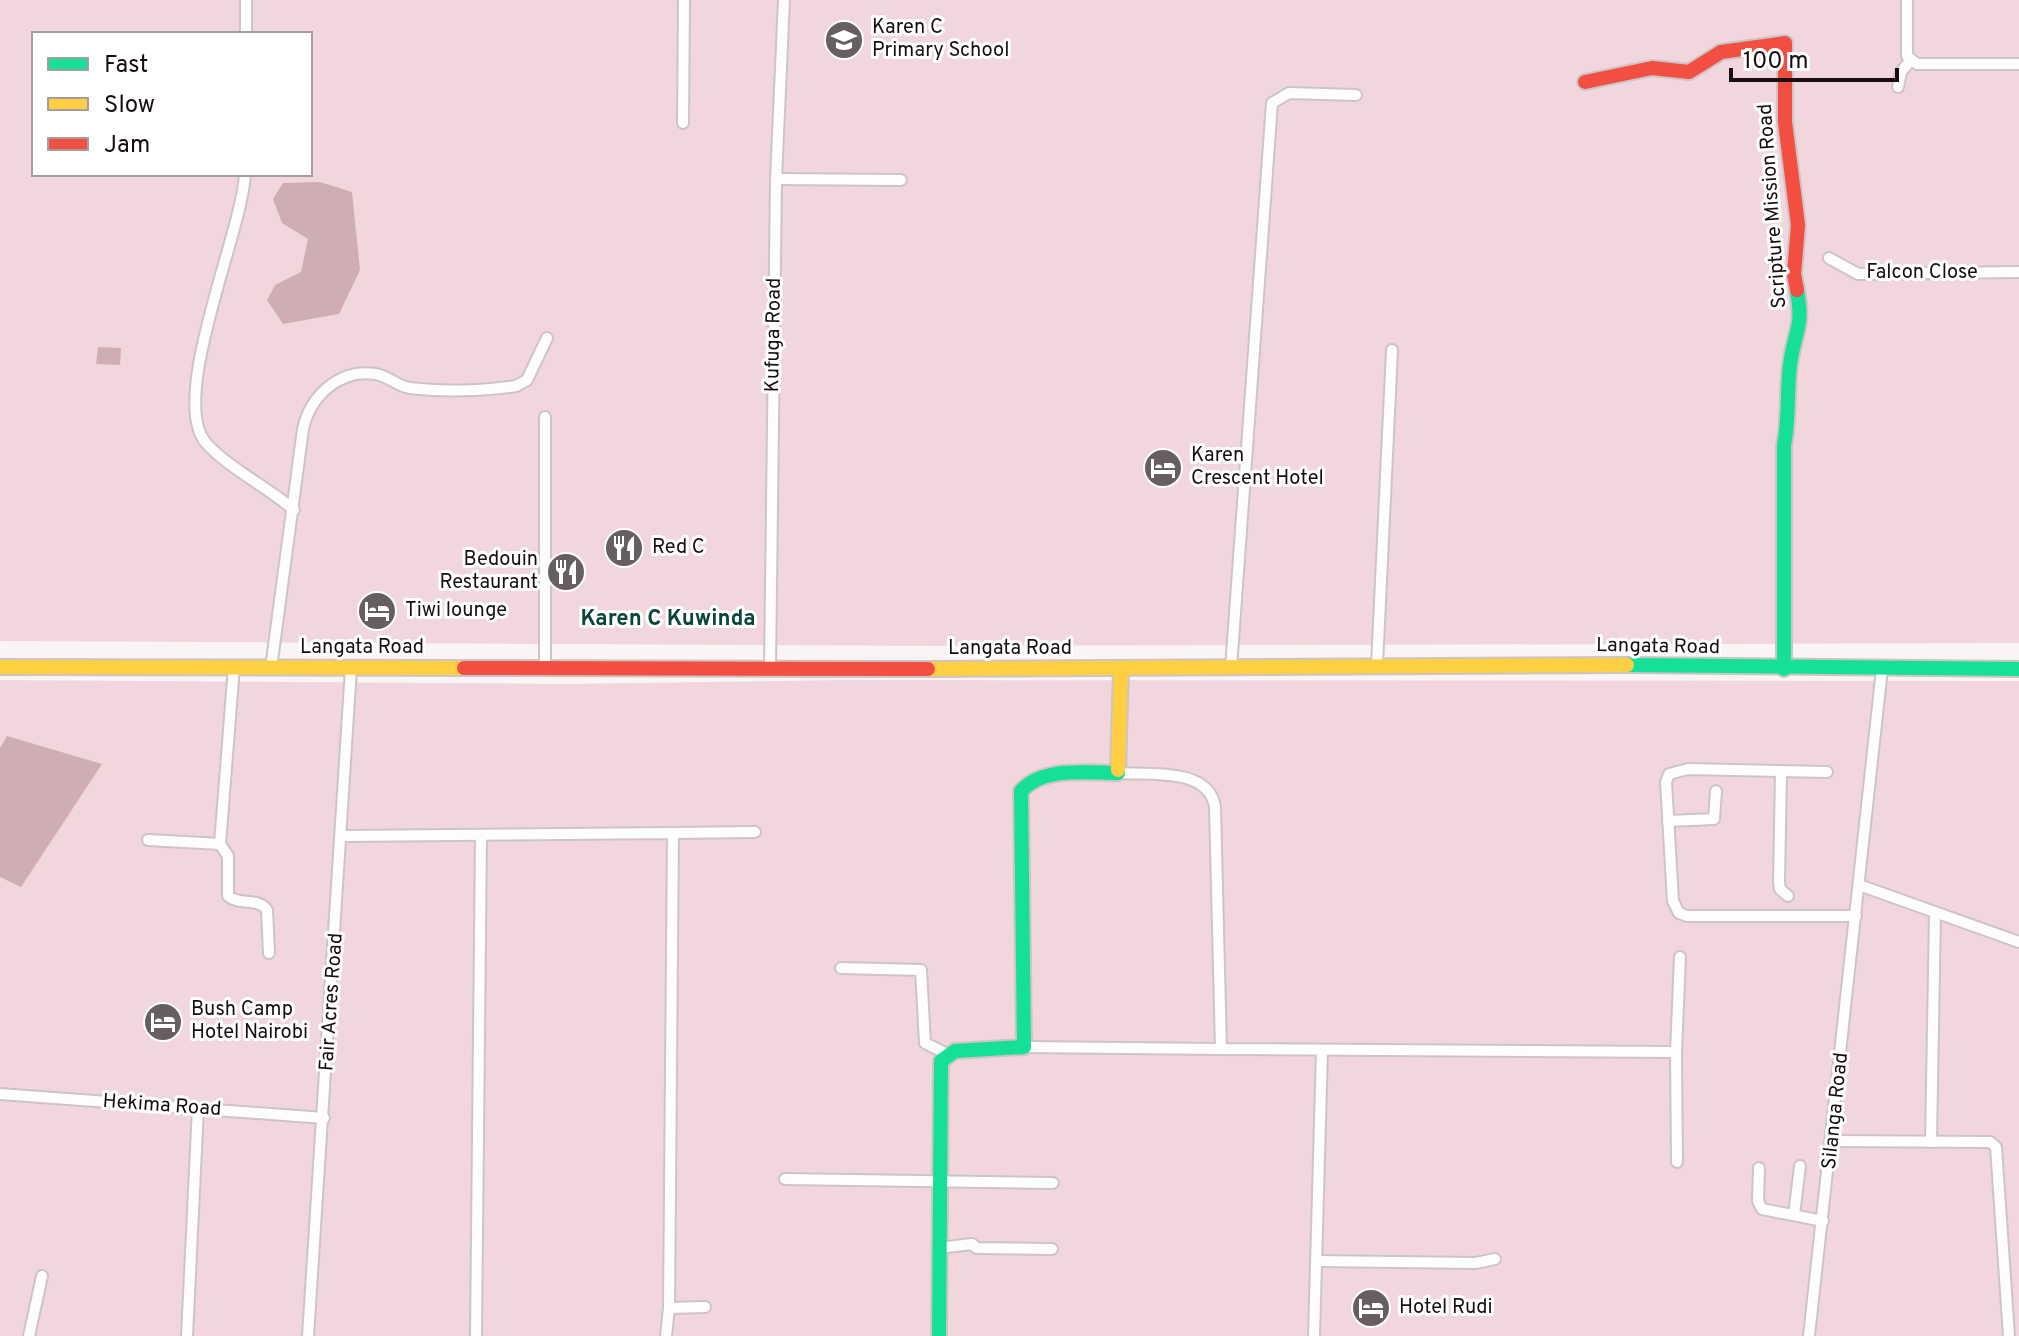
<svg xmlns="http://www.w3.org/2000/svg" width="2019" height="1336" font-family="Overpass,sans-serif">
	<rect width="100%" height="100%" fill="#faf4f5"/>
	<g fill="#f1d7dd" fill-rule="evenodd">
		<path d="M0 0H2019V643L939 646 0 641ZM34 34H310V174H34Z"/>
		<path d="M0 680 568 684 843 680 2019 681V1336H0Z"/>
	</g>
	<g fill="#cfadb5">
		<path d="M320 182 352 192 360 270 339 314 283 324 267 300 275 285 301 272 308 239 282 223 273 199 283 183Z"/>
		<path d="M98 347 121 348 120 365 96 364Z"/>
		<path d="M7 736 102 764 21 887 0 877V748Z"/>
	</g>
	<g fill="none" stroke-linecap="round" stroke-linejoin="round">
		<defs>
			<g id="street">
				<path d="M246 0V34"/>
				<path d="M1907 0V56L1917 64H2019"/>
				<path d="M1898 87 1901 72 1910 61"/>
				<path d="M683 123 684 0"/>
				<path d="M245 174C242 233 168 399 206 443 227 467 269 488 294 510"/>
				<path d="M776 179 901 180"/>
				<path d="M1829 258 1858 274 2019 272"/>
				<path d="M545 417V669"/>
				<path d="M1377 665 1392 350"/>
				<path d="M271 668 303 429C310 397 339 368 375 374 387 375 397 386 410 388 442 392 484 391 516 386L527 380 547 338"/>
				<path d="M1231 668 1272 103 1289 93 1356 95"/>
				<path d="M770 669 776 179 784 0"/>
				<path d="M1781 771 1779 882 1780 889 1788 896"/>
				<path d="M1827 772 1688 769 1669 774 1666 782 1673 901 1679 913 1687 916H1856"/>
				<path d="M1118 773C1149 775 1209 767 1215 807L1221 1049 1676 1052"/>
				<path d="M1668 821 1714 819 1716 791"/>
				<path d="M673 833 755 832"/>
				<path d="M342 836 673 833 669 1308"/>
				<path d="M148 840 220 844 234 667"/>
				<path d="M220 844 228 856V896C240 906 258 897 267 910L269 953"/>
				<path d="M1859 885 2019 942"/>
				<path d="M841 968 921 970 925 1043 947 1054"/>
				<path d="M1024 1047 1221 1049"/>
				<path d="M0 1094 324 1118"/>
				<path d="M1833 1141 1990 1142 1996 1147 2009 1336"/>
				<path d="M1931 1142 1935 912"/>
				<path d="M1677 1162 1676 1052 1680 957"/>
				<path d="M1759 1168 1758 1201 1762 1209 1823 1221"/>
				<path d="M785 1179 1053 1183"/>
				<path d="M1794 1215 1800 1166"/>
				<path d="M939 1248 972 1244 977 1248 1052 1249"/>
				<path d="M1316 1261 1476 1263 1495 1259"/>
				<path d="M29 1336 42 1276"/>
				<path d="M187 1336 198 1108"/>
				<path d="M308 1336 351 668"/>
				<path d="M476 1336 481 835"/>
				<path d="M666 1336 669 1308 705 1307"/>
				<path d="M1314 1336 1322 1050"/>
				<path d="M1809 1336 1882 669"/>
			</g>
			<g id="fast">
				<path d="M1627 665 2019 669"/>
				<path d="M1784 669V445C1790 416 1786 386 1791 358 1797 325 1803 326 1797 290"/>
				<path d="M939 1336 941 1061 955 1051 1024 1047 1021 791C1044 766 1087 773 1118 773V770"/>
			</g>
			<g id="slow">
				<path d="M0 667 464 668"/>
				<path d="M928 669 1627 665"/>
				<path d="M1118 770 1121 669"/>
			</g>
			<g id="jam">
				<path d="M1585 82 1652 68 1689 72 1721 52 1785 43V122L1798 225 1794 274 1797 290"/>
				<path d="M464 668 928 669"/>
			</g>
		</defs>
		<use href="#street" stroke="#cdc4c6" stroke-width="14"/>
		<use href="#fast" stroke="#cdc4c6" stroke-width="18"/>
		<use href="#slow" stroke="#cdc4c6" stroke-width="18"/>
		<use href="#jam" stroke="#cdc4c6" stroke-width="18"/>
		<use href="#street" stroke="#fefdfe" stroke-width="10"/>
		<use href="#fast" stroke="#16e098" stroke-width="14"/>
		<use href="#slow" stroke="#ffcf43" stroke-width="14"/>
		<use href="#jam" stroke="#f24e42" stroke-width="14"/>
	</g>
	<defs>
		<symbol id="school-disc" viewBox="-11 -11 22 22"><circle r="9.5" fill="#675e60" stroke="#fff"/><path d="M0-5L7-2L0 1L-7-2ZM-4 1L0 2.5L4 1V4Q0 6-4 4Z" fill="#fff"/></symbol>
		<symbol id="hotel-disc" viewBox="-11 -11 22 22"><circle r="9.5" fill="#675e60" stroke="#fff"/><path d="M-6-4.5h1.5V1H6V5H4.5V3h-9V5H-6ZM-4 0a1.8 1.8 0 1 1 3.6 0ZM.5 0V-2.5h3Q6-2.5 6 0Z" fill="#fff"/></symbol>
		<symbol id="restaurant-disc" viewBox="-11 -11 22 22"><circle r="9.5" fill="#675e60" stroke="#fff"/><path d="M-5-6h1v4h1v-4h1v4h1v-4h1v5L-1.5 .5V6h-2V.5L-5-1ZM5-6V6H3V1.5H1.5Q1.5-4 5-6Z" fill="#fff"/></symbol>
	</defs>
	<g fill-rule="evenodd">
		<use href="#school-disc" x="822" y="18" width="44" height="44"/>
		<use href="#hotel-disc" x="1141" y="446" width="44" height="44"/>
		<use href="#restaurant-disc" x="602" y="526" width="44" height="44"/>
		<use href="#restaurant-disc" x="544" y="550" width="44" height="44"/>
		<use href="#hotel-disc" x="355" y="589" width="44" height="44"/>
		<use href="#hotel-disc" x="141" y="1000" width="44" height="44"/>
		<use href="#hotel-disc" x="1349" y="1286" width="44" height="44"/>
	</g>
	<g text-anchor="middle" dominant-baseline="central" stroke-width="6" stroke-linejoin="round" paint-order="stroke">
		<g font-size="20" fill="#180d10" stroke="#fff" text-anchor="start">
			<text x="872" y="28">Karen C<tspan x="872" dy="23">Primary School</tspan></text>
			<text x="1191" y="456">Karen<tspan x="1191" dy="23">Crescent Hotel</tspan></text>
			<text x="652" y="548">Red C</text>
			<text x="538" y="560" text-anchor="end">Bedouin<tspan x="538" dy="23">Restaurant</tspan></text>
			<text x="405" y="611">Tiwi lounge</text>
			<text x="191" y="1010">Bush Camp<tspan x="191" dy="23">Hotel Nairobi</tspan></text>
			<text x="1399" y="1308">Hotel Rudi</text>
		</g>
		<g font-size="20" fill="#180d10" stroke="#fff">
			<text transform="translate(1773 206) rotate(-94)">Scripture Mission Road</text>
			<text x="1922" y="273">Falcon Close</text>
			<text transform="translate(774 335) rotate(-89)">Kufuga Road</text>
			<text transform="translate(1658 647) rotate(1)">Langata Road</text>
			<text x="362" y="648">Langata Road</text>
			<text x="1010" y="649">Langata Road</text>
			<text transform="translate(332 1002) rotate(-86)">Fair Acres Road</text>
			<text transform="translate(162 1106) rotate(4)">Hekima Road</text>
			<text transform="translate(1836 1111) rotate(-84)">Silanga Road</text>
		</g>
		<g font-size="22" font-weight="bold" fill="#0a453b" stroke="#fff">
			<text x="668" y="619">Karen C Kuwinda</text>
		</g>
	</g>
	<rect x="32" y="32" width="280" height="144" fill="#ffffff" stroke="#a39e9f" stroke-width="2"/>
	<rect x="48" y="58" width="40" height="12" fill="#16e098" stroke="#a39e9f" stroke-width="2"/>
	<text x="104" y="72" font-size="24" fill="#180d10">Fast</text>
	<rect x="48" y="98" width="40" height="12" fill="#ffcf43" stroke="#a39e9f" stroke-width="2"/>
	<text x="104" y="112" font-size="24" fill="#180d10">Slow</text>
	<rect x="48" y="138" width="40" height="12" fill="#f24e42" stroke="#a39e9f" stroke-width="2"/>
	<text x="104" y="152" font-size="24" fill="#180d10">Jam</text>
	<path d="M1731 68v12h166v-12" fill="none" stroke="#180d10" stroke-width="4"/>
	<text x="1743" y="68" font-size="24" fill="#180d10" stroke="#ffffff" stroke-width="6" paint-order="stroke">100 m</text>
</svg>
